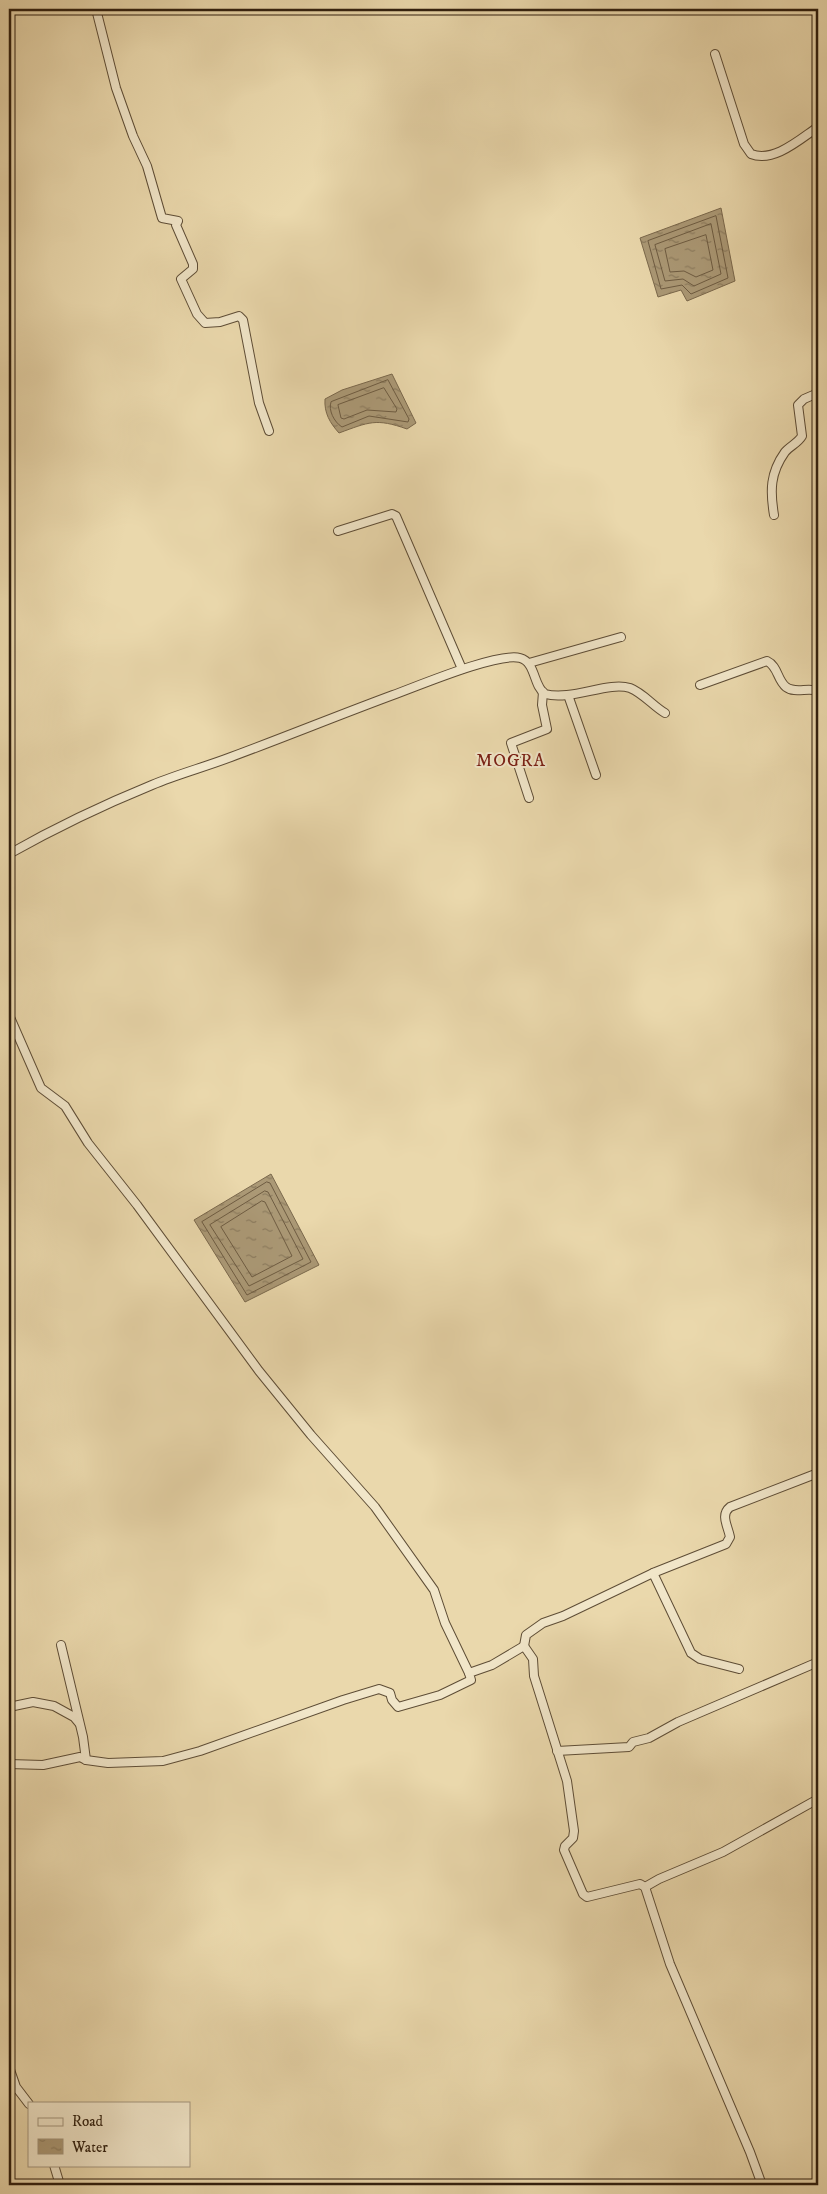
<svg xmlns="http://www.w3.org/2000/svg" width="827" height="2194" font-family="'IM FELL DW Pica',serif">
	<defs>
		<pattern id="water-ripples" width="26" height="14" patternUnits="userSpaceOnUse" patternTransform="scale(1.25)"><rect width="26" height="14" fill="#ab9976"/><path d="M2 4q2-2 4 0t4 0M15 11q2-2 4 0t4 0" fill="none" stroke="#8c7c5f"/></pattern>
	</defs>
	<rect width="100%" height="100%" fill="#ead8ac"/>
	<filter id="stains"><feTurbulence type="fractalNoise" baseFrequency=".004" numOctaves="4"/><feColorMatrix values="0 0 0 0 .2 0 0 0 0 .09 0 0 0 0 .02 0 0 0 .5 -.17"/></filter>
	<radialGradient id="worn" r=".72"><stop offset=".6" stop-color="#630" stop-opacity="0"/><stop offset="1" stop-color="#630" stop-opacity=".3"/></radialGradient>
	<g fill="url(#water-ripples)" stroke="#7a684c">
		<path d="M721 208 735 281 687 301 681 290 658 297 640 238Z"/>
		<path d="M392 374 416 423 407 429C376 418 369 422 339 433 330 423 324 413 325 399L342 390Z"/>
		<path d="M271 1174 319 1265 245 1302 194 1220Z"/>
	</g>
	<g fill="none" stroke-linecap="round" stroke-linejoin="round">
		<g stroke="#6e5c42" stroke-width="1">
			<path d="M716 216 728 278 691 294 682 285 661 289 648 241Z"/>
			<path d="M711 224 721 274 694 286 683 279 665 281 655 245Z"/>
			<path d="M706 235 713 270 696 277 684 271 670 272 665 249Z"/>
			<path d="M388 380 409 419 408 422 369 416 342 427C334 422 328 410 331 402Z"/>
			<path d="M384 388 397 409 396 412 367 410 344 419 341 418 338 405Z"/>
			<path d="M267 1182 270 1183 311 1262 247 1295 202 1222Z"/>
			<path d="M265 1191 268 1192 303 1259 249 1286 210 1225Z"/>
			<path d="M262 1201 265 1202 292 1256 252 1277 221 1227Z"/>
		</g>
		<defs>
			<g id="minor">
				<path d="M96 9 116 88 133 136 147 166 162 218 178 221 176 225 193 264V269L181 279 197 314 205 323 220 322 239 316 243 320 259 403 269 431"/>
				<path d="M715 54 744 144 751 154C774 163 800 139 818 127"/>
				<path d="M774 515C770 491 770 473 785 452 790 446 798 443 802 436L798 405 804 399 818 393"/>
				<path d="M338 531 392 514 396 516 462 669"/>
				<path d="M529 663 621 637"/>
				<path d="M700 685 767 661C778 666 777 680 786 687 795 694 808 687 818 691"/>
				<path d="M568 695 596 775"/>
				<path d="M529 798 511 743 547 729 542 705 543 692"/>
				<path d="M9 854C55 828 103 805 152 785 178 774 205 767 231 757 285 737 339 715 393 695 418 686 498 652 520 658 536 662 533 686 545 694 572 701 608 681 630 688 643 693 653 706 665 713"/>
				<path d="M9 1015 41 1088 65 1106 88 1143 137 1205 259 1371 311 1435 375 1507 434 1590 445 1623 469 1673"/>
				<path d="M653 1573 691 1653 700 1659 739 1669"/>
				<path d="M61 1645 83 1737 86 1760"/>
				<path d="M524 1646 526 1635 543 1623 563 1616 653 1573 726 1544 730 1537C728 1526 720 1515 730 1507L818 1473"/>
				<path d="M9 1707 33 1702 54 1706 74 1717 79 1723"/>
				<path d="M557 1751 629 1747 633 1742 649 1738 678 1722 818 1662"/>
				<path d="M9 1764 43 1765 80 1757 86 1760 108 1763 163 1761 200 1751 343 1700 379 1689 390 1693 392 1700 398 1707 440 1695 471 1680 469 1673 492 1665 524 1646 533 1659 534 1676 567 1781 574 1831 573 1838 565 1846 564 1850 583 1894 587 1897 640 1884 645 1887 670 1964 750 2152 762 2185"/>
				<path d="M645 1887 659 1879 723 1852 818 1799"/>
				<path d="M9 2067 16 2087 29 2104"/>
				<path d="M54 2165 60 2185"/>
			</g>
		</defs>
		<use href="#minor" stroke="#5e4d36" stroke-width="10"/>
		<use href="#minor" stroke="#f1e6c9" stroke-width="8"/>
	</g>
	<g text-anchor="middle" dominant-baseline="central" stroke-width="4" stroke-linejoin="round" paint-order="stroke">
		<g font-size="18" letter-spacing="1" fill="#7a1f14" stroke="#f1e6c9">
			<text x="511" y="761">MOGRA</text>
		</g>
	</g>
	<rect width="827" height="2194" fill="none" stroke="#ead8ac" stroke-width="30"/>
	<rect x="10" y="10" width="807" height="2174" fill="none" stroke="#301f0e" stroke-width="2.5"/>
	<rect x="15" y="15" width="797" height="2164" fill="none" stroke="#301f0e"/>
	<rect x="28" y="2102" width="162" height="65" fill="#f1e6c9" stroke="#a4967e"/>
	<rect x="38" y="2118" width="25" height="8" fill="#f1e6c9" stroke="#a4967e"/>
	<text x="72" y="2126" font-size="15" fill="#301f0e">Road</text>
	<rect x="38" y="2139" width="25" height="15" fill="url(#water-ripples)" stroke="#a4967e"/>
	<text x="72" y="2152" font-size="15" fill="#301f0e">Water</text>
	<rect width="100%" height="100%" filter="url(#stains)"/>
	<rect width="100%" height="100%" fill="url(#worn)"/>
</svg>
